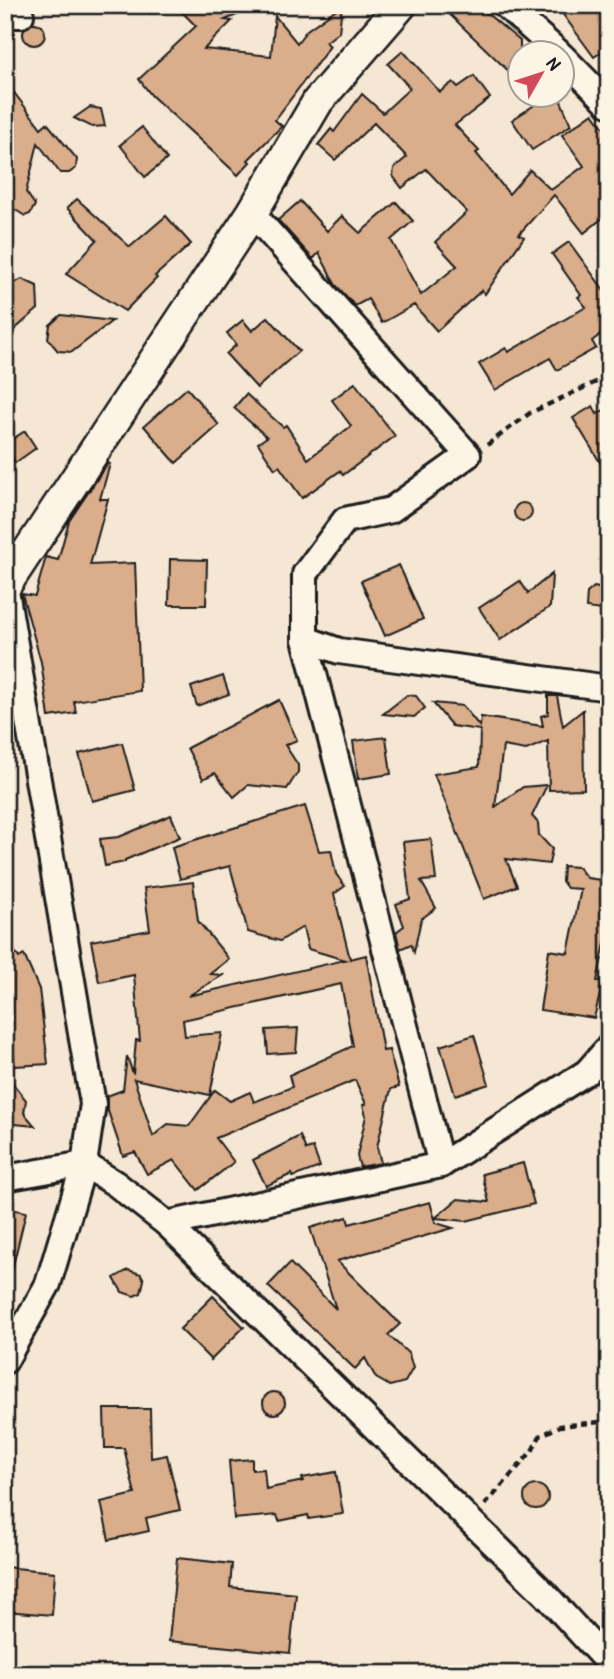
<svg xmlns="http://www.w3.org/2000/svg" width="614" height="1679" font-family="'Patrick Hand',sans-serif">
	<rect width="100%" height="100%" fill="#f5e7d3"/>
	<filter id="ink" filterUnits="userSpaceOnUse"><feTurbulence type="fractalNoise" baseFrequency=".0143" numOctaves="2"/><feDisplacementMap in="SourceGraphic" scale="14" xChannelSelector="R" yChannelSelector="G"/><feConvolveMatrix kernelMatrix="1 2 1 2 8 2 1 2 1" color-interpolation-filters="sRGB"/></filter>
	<g filter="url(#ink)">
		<g fill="#daad8b" stroke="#1c1c1c" stroke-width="2" fill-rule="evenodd">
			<path d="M175 5H260L225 20 232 21 204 49 271 56 275 16 297 43 307 30 342 5 339 32 326 42 330 46 275 120 282 126 248 160 250 162 238 175 152 96 139 79 196 26Z"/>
			<path d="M440 5H477L520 41V82Z"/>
			<path d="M556 5H609V47L594 57Z"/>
			<circle cx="34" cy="34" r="11"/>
			<path d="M403 51 440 92 453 82 458 87 474 76 490 98 455 125 479 151 476 153 509 194 530 170 551 190 584 166 562 135 593 113 609 135V213L584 233 554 195 519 234 524 237 485 294 482 290 437 331 414 305 382 323 368 299 355 306 335 284 319 253 313 259 278 220 300 201 327 231 342 216 360 233 396 202 413 221 391 240 421 295 457 266 435 242 467 212 426 169 402 188 393 176 394 168 407 157 374 123 335 160 318 145 331 129 334 132 362 94 383 113 410 88 388 64Z"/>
			<path d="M9 86 41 128 47 123 77 159 76 168 69 173H60L38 143 26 192 35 205 30 214 25 216 14 209 5 212 6 119Z"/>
			<path d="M551 94H558L571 125 532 150 512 120Z"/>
			<path d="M90 107 101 109 105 126 92 127 74 118Z"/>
			<path d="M142 127 167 159 145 177 120 145Z"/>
			<path d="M77 199 130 247 166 216 191 244 155 276 157 278 125 311 66 274 97 240 67 208Z"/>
			<path d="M569 242 609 297V328L592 341 596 348 557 370 550 358 495 390 479 364 506 348 508 352 586 307 578 297 581 295 552 254Z"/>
			<path d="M22 279 37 286 38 309 5 338V297L10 285Z"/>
			<path d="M61 315 112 321 72 352 58 351 48 339 50 325Z"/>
			<path d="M268 317 299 351 257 388 226 354 236 345 227 333 243 320 252 331Z"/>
			<path d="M355 383 395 436 343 475 340 471 302 498 279 466 275 469 258 443 267 437 234 408 246 394 283 427 286 425 308 459 351 426 332 400Z"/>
			<path d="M187 388 219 425 176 463 144 426Z"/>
			<path d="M593 406 597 414 609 407V477L573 418Z"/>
			<path d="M25 431 36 448 15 463 5 444Z"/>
			<path d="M108 463 110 464 100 499H108L90 565 135 563 140 691 74 701 76 713 49 717 41 662 22 594 35 596 46 557 58 560 69 521Z"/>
			<circle cx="523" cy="512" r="9"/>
			<path d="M170 559 207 560 206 605H169Z"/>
			<path d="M399 565 423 619 385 636 361 581Z"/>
			<path d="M552 574 550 607 500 640 479 608 520 581 528 593Z"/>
			<path d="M594 587 603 589 609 595 608 604 601 610 586 608 587 593Z"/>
			<path d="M223 676 229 694 197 706 191 687Z"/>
			<path d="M407 695 416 696 425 708 414 717 383 714Z"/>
			<path d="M548 696H557L563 726 583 710 584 789 549 790 548 741 526 750 503 746 495 807 523 787 547 785 532 816 538 823 539 835 552 849 549 864 506 859 517 886 484 899 434 774 479 767 480 730 452 726 433 703 463 706 480 727 481 717 543 726 541 716 548 714Z"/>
			<path d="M279 700 297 740 285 745 298 765V772L287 789 248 785 234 797 215 773 203 779 187 748Z"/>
			<path d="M386 737 391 774 358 779 353 741Z"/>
			<path d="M122 743 135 790 92 801 79 754Z"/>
			<path d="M305 806 319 851 331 850 336 874 345 886 334 894 350 959 366 955 383 1051 389 1050 399 1087 391 1089 377 1147 381 1163 360 1167 357 1156 366 1116 363 1105 366 1104 355 1080 216 1138 234 1162 198 1190 174 1160 147 1174 135 1152 123 1156 107 1108V1096L123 1090 127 1056 133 1074 136 1040 140 1041 134 975 99 982 91 941 150 930 144 888 193 882 198 921 229 959 210 974 223 975 188 996 345 960 308 949 303 927 280 941 248 932 230 866 180 879 172 847ZM341 984 353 1046 289 1075 292 1087 254 1102 250 1092 230 1101 215 1090 189 1126 168 1124 153 1136 134 1079 210 1095 222 1033 185 1036 183 1020Z"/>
			<path d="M171 815 180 837 125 860V862L105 866 100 839 119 837Z"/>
			<path d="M431 839 436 880 421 881 436 908 421 919 414 952 411 944 400 949 396 932 404 926 396 904 410 899 403 842Z"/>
			<path d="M563 866 578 867 587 878 609 881V925L597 981 603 982 594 1018 540 1010 549 950 568 953 581 889 567 888 562 881Z"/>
			<path d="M5 937 19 958 24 955 39 989 48 1064 15 1066 5 991Z"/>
			<path d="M298 1028 296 1052 268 1054 266 1030Z"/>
			<path d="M474 1035 489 1084 455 1095 440 1046Z"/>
			<path d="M5 1074 26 1100 24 1113 35 1126 5 1123Z"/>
			<path d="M300 1136 306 1150 313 1148 320 1167 293 1177 292 1174 266 1186 253 1160Z"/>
			<path d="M523 1163 534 1204 466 1221 435 1218 458 1199 489 1202 482 1174Z"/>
			<path d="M430 1202 436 1223 453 1228 337 1261 400 1324 388 1335 408 1353 413 1368 405 1382 390 1386 376 1378 365 1358 355 1369 268 1286 290 1263 336 1309 310 1228 347 1217 349 1224Z"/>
			<path d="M5 1208 26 1212 12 1270 5 1269Z"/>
			<path d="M128 1270 141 1274 144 1280 141 1293 134 1296 122 1292 114 1278Z"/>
			<path d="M213 1296 244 1327 211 1360 180 1329Z"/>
			<circle cx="274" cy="1403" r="11"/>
			<path d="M104 1409H150L151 1458 167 1455 180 1510 146 1518 149 1531 109 1540 101 1502 135 1494 124 1448H105Z"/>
			<path d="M252 1459V1470L264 1469 266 1489 303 1481 302 1478 336 1472 343 1514 309 1519 308 1515 279 1521 277 1515 234 1519 229 1461Z"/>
			<circle cx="536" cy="1497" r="12"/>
			<path d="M177 1558 232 1564 230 1587 296 1594 290 1653 169 1641Z"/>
			<path d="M5 1567 55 1572 52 1615 5 1611Z"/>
		</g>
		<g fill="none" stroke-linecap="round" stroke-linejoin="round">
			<defs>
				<g id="minor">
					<path d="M505 5 558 52"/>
					<path d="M5 15H21"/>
					<path d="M562 56 609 104"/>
					<path d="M252 213 468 455 391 510 345 520 305 574V639"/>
					<path d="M5 585 93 1104 84 1164 48 1284 5 1361"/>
					<path d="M609 688 339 651 305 639 441 1165 587 1072 609 1047"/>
					<path d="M5 1178 84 1164 116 1184 167 1224 545 1594 609 1664"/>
					<path d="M167 1224 441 1165"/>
				</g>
				<path id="major" d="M5 586 252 213 318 101 401 5"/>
			</defs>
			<use href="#minor" stroke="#1c1c1c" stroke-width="30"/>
			<use href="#major" stroke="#1c1c1c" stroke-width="35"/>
			<g stroke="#1c1c1c" stroke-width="4.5" stroke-dasharray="7 5" stroke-linecap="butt">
				<path d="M487 445 530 413 609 376"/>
				<path d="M485 1505 532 1451 540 1436 560 1426 609 1421"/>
			</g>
			<use href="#minor" stroke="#fcf5e5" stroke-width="24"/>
			<use href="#major" stroke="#fcf5e5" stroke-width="30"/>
		</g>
	</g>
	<rect width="614" height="1679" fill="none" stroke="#fcf5e5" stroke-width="28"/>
	<rect x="14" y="14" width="586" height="1651" fill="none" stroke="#1c1c1c" stroke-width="2.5" filter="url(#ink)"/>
	<g transform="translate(541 74) rotate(51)"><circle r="33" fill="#fcf5e5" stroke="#a29e95" stroke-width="2"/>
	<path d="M0-5L12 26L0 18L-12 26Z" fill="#d1495b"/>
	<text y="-10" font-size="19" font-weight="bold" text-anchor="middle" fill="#1c1c1c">N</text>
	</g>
</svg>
